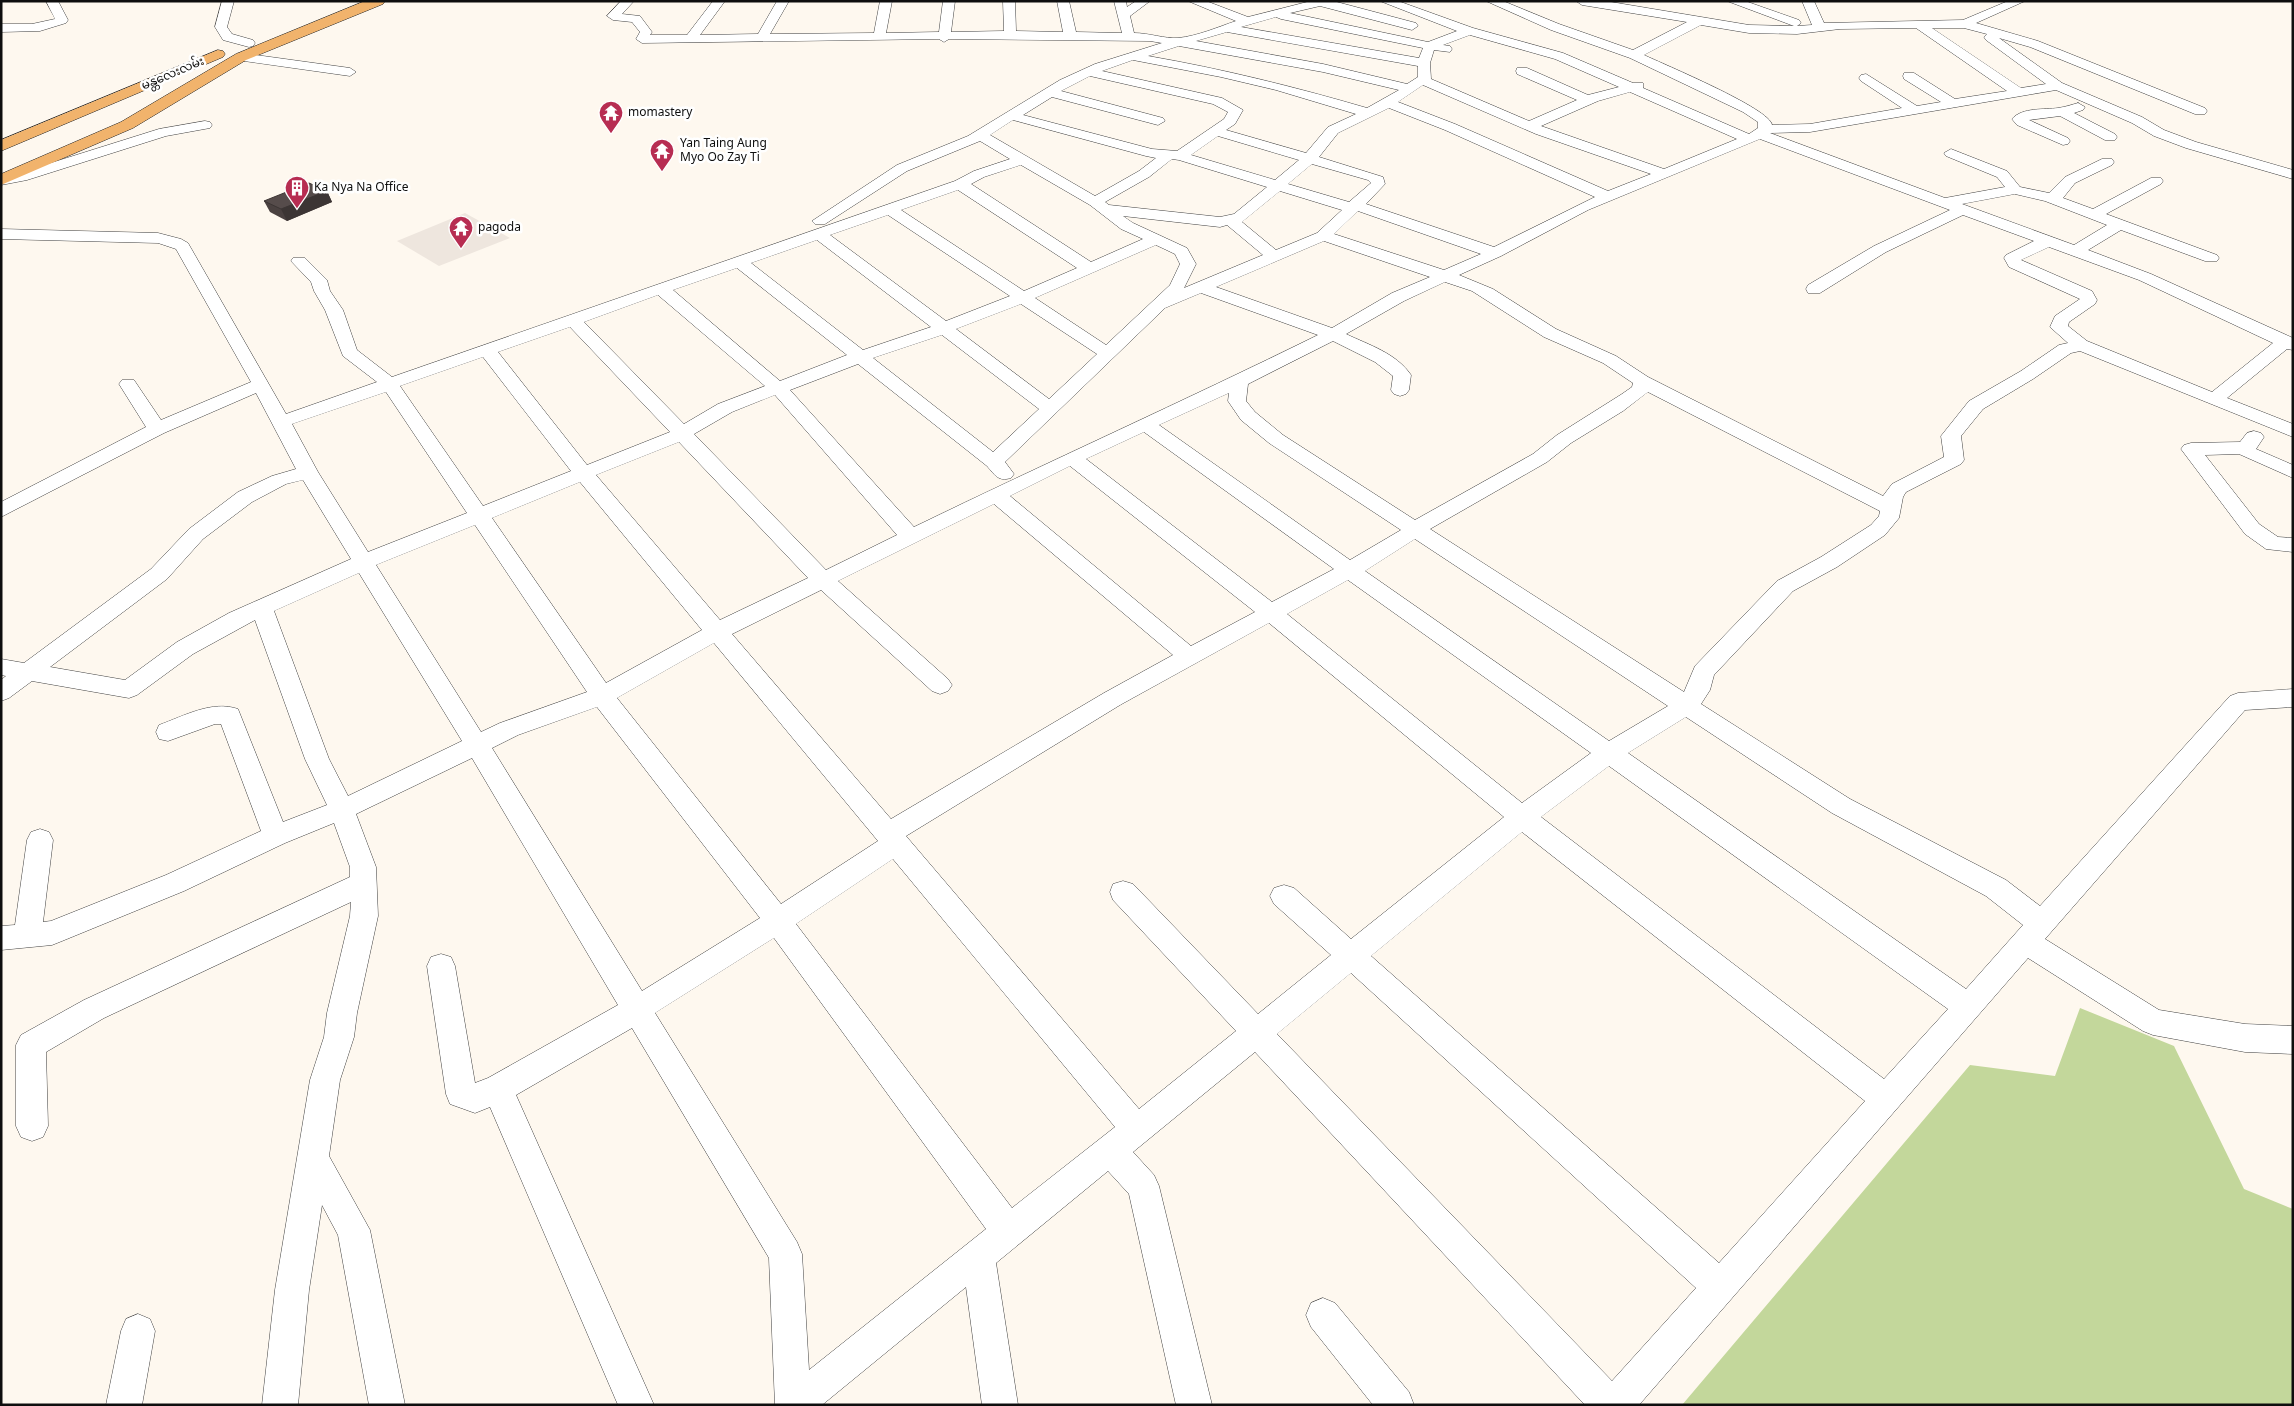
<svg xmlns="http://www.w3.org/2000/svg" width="2294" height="1406" font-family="Georgia,'Noto Sans Myanmar',serif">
	<rect width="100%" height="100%" fill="#fef8ef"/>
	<path fill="#c3d79b" d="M2080 1008 2174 1046 2244 1189 2293 1209V1405H1682L1970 1065 2055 1076Z"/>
	<path fill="#eee6de" d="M465 213 510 238 439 266 397 241Z"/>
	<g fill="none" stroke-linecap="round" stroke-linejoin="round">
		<defs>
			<g id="minor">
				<path d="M46 1H58L68 20 66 23 40 31 1 32V24H32L55 19Z"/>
				<path d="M222 1H234L227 27 232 34 253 40 255 43 253 46 249 47 223 40 215 27Z"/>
				<path d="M621 1H634L622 14 640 16 652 32 650 35H687L713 1H725L700 35 758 34 777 1H789L770 34 874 33 880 1H892L886 33 939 32 943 1H955L951 32 1004 31 1003 1H1015L1016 31 1063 32 1057 1H1069L1076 32 1122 33 1114 1H1126L1127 7 1136 1H1150L1130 16 1134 33C1149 33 1165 39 1178 38 1198 36 1218 27 1236 21L1188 1H1206L1248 17 1311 1H1333L1416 23 1418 26 1412 30 1320 6 1290 13 1428 42 1457 31 1380 1H1398L1473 28 1563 53 1633 83H1643V88L1749 134 1758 128V122L1743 112 1630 58 1551 30 1486 1H1503L1559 24 1633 50 1687 22 1582 5 1576 1H1605L1749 25 1794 26 1727 1H1745L1799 20 1801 23 1797 26 1812 25 1802 1H1814L1824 23 1963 20 2008 1H2025L1976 23 2038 41 2205 108 2207 111 2205 114H2195L2030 47 1999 38 2062 83 2142 117 2164 130 2196 142 2293 170V179L2186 148 2154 136 2132 123 2056 90 1810 132 1770 133 1945 198 2005 187 1997 177 1946 156 1944 153 1951 149 2007 171 2020 187 2049 193 2065 177 2102 159H2112L2114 162 2112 165 2075 183 2063 198 2093 209 2151 178H2161L2163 181 2161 184 2106 214 2217 255 2219 258 2217 261H2205L2121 230 2088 250 2151 274 2293 338V350L2287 349 2227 398 2293 424V437L2080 351 2071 353 2033 379 1983 409 1961 436 1964 460 1961 464 1906 492 1903 497 1899 518 1885 535 1837 567 1793 591 1714 675 1710 690 1701 704 1850 799 2006 880 2040 906 2230 696 2238 693 2293 689V707L2245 710 2045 939 2159 1010 2245 1024 2293 1026V1054L2245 1052 2153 1035 2143 1031 2028 958 1639 1405H1585L1255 1052 1133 1152 1154 1175 1159 1186 1212 1405H1176L1129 1194 1108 1171 996 1263 1018 1405H982L966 1287 822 1405H775L769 1258 632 1028 516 1095 654 1405H618L490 1107 475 1113 450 1104 446 1094 427 966 431 957 441 954 451 957 455 966 475 1083 488 1078 618 1005 472 758 356 814 376 867 378 916 357 1013 354 1037 340 1080 329 1156 370 1230 405 1405H369L338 1235 322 1205 309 1290 298 1405H262L275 1290 310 1080 324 1037 327 1013 350 916 351 902 104 1018 46 1052 48 1126 43 1137 32 1141 21 1137 16 1126V1045L21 1035 84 1000 350 877V867L334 823 285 843 184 891 62 941 52 945 1 950V926L15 925 27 840 31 832 40 829 49 832 53 840 43 922 51 921 166 875 261 831 221 724H215L168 741 159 739 156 732 159 725C184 716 212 700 238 709L283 822 327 805 305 759 255 620 193 654 137 695 129 698 32 681 9 698 1 701V680L6 676 1 675V659L24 663 151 569 189 529 238 492 272 476 296 469 256 393 164 433 1 517V502L146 427 119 384 122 380H134L161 420 251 382 176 249 158 243 1 239V229L158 233 181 239 188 243 286 414 377 382 343 356 325 310 314 291 311 282 291 261 293 258H305L327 280 330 291 343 310 357 350 392 377 955 181 974 171 1010 159 980 141 907 171 825 224H815L812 221 897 165 968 136 1060 80 1095 64 1162 43 1150 41 949 39 944 42 939 39 642 43 636 39 640 32 632 22 613 20 607 16ZM1276 17 1281 19 1423 48 1419 58 1241 27ZM1701 25 1749 33 1797 34 1840 29 1916 28 2007 91 1955 99 1914 73H1904L1903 76 1904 79 1941 102 1917 106 1866 74 1861 75 1859 78 1861 81 1902 108 1810 124 1772 125C1771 109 1663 64 1644 55ZM1932 28H1964L1987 34 1984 37 1986 40 2046 84 2021 88ZM1227 32 1418 66V77L1407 84 1323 64 1196 41ZM1470 35 1555 59 1619 87 1588 95 1527 68H1517L1516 71 1517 74 1577 100 1529 121 1431 79 1430 63 1434 50 1450 52 1452 49 1450 46 1443 45ZM1179 46 1323 72 1399 90 1367 108C1295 87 1223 69 1148 56ZM1133 60 1221 77 1276 90 1356 114 1328 127 1306 153 1226 130 1235 124 1243 110 1222 98 1102 71ZM1090 76 1213 104 1228 112 1224 119 1177 151 1152 149 1023 115 1052 97 1158 125 1165 121 1163 118 1061 91ZM1423 85 1536 134 1651 174 1608 191 1455 124 1398 102ZM1630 92 1737 139 1664 169 1541 126 1598 101ZM1389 108 1445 130 1595 197 1494 247 1366 204 1385 184 1383 177 1319 157 1338 133ZM1013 120 1146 156 1156 158 1139 171 1095 196 990 135ZM1218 136 1299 160 1275 180 1191 155ZM1760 139 1950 210 1874 246 1808 285 1806 289 1808 293H1820L1886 252 1963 215 2034 241 2006 255 2004 258 2009 267 2080 299 2055 316 2050 327 2068 343 2059 345 2021 371 1969 401 1941 436 1944 457 1892 484 1883 496 1648 377 1616 356 1556 329 1493 289 1459 275 1501 256 1588 210ZM1172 159 1179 160 1267 187 1234 214 1220 217 1109 205 1105 202 1149 177ZM1312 164 1368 180 1371 183 1349 202 1288 184ZM1021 165 1090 205 1121 229 1143 239 1091 262 971 184 984 177ZM958 190 1077 268 1024 291 901 210ZM1280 191 1342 210 1317 233 1276 250 1242 222ZM2015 194 2045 201 2107 225 2074 245 1962 204ZM1358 211 1481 254 1444 270 1334 234ZM888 215 1010 296 946 321 830 235ZM1123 216 1220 227 1227 225 1263 255 1184 288 1196 264 1187 248 1133 223ZM817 240 931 327 863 350 751 263ZM1324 241 1430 277 1392 293 1332 328 1216 287ZM1156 245 1175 254 1180 264 1170 285 1106 345 1035 298ZM2049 247 2139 280 2273 343 2212 392 2087 341 2068 326 2069 322 2095 304 2097 300 2092 291 2021 260ZM737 268 847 355 780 381 673 290ZM1445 282 1472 291 1544 337 1603 363 1633 383 1632 387 1622 394 1557 435 1533 454 1415 520 1283 435 1255 412 1246 401 1248 384 1333 341 1375 362 1393 376 1391 390 1394 394 1400 396 1406 394 1409 390 1411 375C1396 353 1369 345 1346 334L1404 301ZM1201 293 1318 335C1184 401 1048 462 914 527L790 390 858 364 987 466C995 475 998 482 1011 478L1014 474 1005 462 1165 308ZM658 295 765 386 718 404 684 424 584 322ZM1021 304 1097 354 1049 399 956 329ZM570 327 670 432 587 465 498 352ZM942 335 1039 409 993 452 873 358ZM483 357 571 471 483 506 400 386ZM386 392 467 513 368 552 318 472 292 424ZM1648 392 1880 511 1879 516 1871 525 1821 557 1777 581 1695 666 1684 692 1430 529 1547 462 1571 443 1623 411ZM1229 393 1228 401 1241 420 1269 443 1401 530 1350 560 1159 425ZM775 395 897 535 826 570 694 434 732 412ZM1144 432 1334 569 1272 602 1086 459ZM679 442 808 578 720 620 596 475ZM1070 466 1255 612 1191 646 1010 496ZM303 480 351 559 229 613 177 642 125 680 50 667 167 579 203 539 252 502 286 484ZM580 482 702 630 606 683 492 518ZM994 504 1173 655 1104 693 891 819 732 634 821 590 932 691 940 694 948 691 952 685 948 679 838 581ZM475 525 587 692 500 723 481 732 376 565ZM1415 539 1668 706 1609 741 1365 571ZM359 573 462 741 348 796 329 759 274 611ZM1348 580 1591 753 1522 803 1287 614ZM1269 623 1504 817 1351 939 1294 888 1284 885 1274 888 1270 896 1274 904 1331 955 1258 1014 1133 884 1123 881 1113 884 1110 892 1113 900 1236 1031 1139 1109 906 836 1120 705ZM714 643 878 841 781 904 617 698ZM597 707 760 918 642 991 492 748 518 735ZM1686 717 1832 813 1986 896 2023 925 1966 989 1628 753ZM1609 766 1948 1009 1884 1079 1541 817ZM1522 832 1865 1101 1719 1263 1371 956ZM893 859 1115 1127 1012 1208 796 924ZM774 938 986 1229 809 1370 802 1254 797 1242 655 1013ZM1351 973 1696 1288 1612 1381 1277 1034Z"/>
				<path d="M241 53 350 68 356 72 350 76 237 60 235 57Z"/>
				<path d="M2078 103 2085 107 2083 110 2074 113 2115 134 2117 137 2115 140H2105L2060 116 2029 120 2068 138 2070 141 2068 144 2063 145 2017 125 2012 119C2022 107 2045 110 2058 108 2065 107 2071 105 2078 103Z"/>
				<path d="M205 121 210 122 212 125 210 128 166 136 27 180 1 185V177L19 173 159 129Z"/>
				<path d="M2254 431 2261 433 2264 437 2256 449 2293 465V478L2239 454 2205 455 2259 524 2278 537 2293 538V552L2266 549 2245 534 2181 449 2184 445 2191 443 2240 442 2247 433Z"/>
				<path d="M1323 1298 1335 1303 1409 1392 1414 1405H1373L1311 1327 1306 1315 1311 1303Z"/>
				<path d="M138 1314 150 1319 155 1331 142 1405H106L121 1331 126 1319Z"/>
			</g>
			<g id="major">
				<path d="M365 1H385L383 4 246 60 133 128 1 185V174L121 122 236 54Z"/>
				<path d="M218 50 223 51 225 54 223 57 1 151V140Z"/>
			</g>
		</defs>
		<use href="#minor" stroke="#414141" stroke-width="1"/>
		<use href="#major" stroke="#1f1f1f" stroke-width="1"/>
		<use href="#minor" fill="#fff" fill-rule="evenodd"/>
		<use href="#major" fill="#f1b36c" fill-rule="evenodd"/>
	</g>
	<path fill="#4a4140" d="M327 191 332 202 287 221 270 212 264 201Z"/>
	<path fill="#3c3534" d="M327 191 332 202 287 221 281 209Z"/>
	<path fill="#564c4b" stroke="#3c3534" d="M309 183 327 191 281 209 264 201Z"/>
	<defs>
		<symbol id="temple-pin" viewBox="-11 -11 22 30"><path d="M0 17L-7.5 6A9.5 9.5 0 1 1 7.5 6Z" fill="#b72d52" stroke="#fff"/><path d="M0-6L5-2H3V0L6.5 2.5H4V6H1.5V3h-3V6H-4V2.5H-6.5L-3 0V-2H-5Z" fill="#fff"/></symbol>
		<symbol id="building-pin" viewBox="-11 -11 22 30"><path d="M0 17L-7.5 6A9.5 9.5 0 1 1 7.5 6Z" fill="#b72d52" stroke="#fff"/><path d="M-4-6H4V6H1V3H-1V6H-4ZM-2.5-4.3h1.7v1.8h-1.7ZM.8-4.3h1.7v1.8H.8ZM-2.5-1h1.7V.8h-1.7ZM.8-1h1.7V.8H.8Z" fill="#fff"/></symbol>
	</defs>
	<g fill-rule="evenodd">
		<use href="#temple-pin" x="597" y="99" width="28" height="38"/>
		<use href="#temple-pin" x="648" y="137" width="28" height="38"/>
		<use href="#building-pin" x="283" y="174" width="28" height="38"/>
		<use href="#temple-pin" x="447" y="214" width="28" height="38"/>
	</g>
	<g text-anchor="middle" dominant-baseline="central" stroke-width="5" stroke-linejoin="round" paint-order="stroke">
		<g font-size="12" fill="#0e0e0e" stroke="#fff">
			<text transform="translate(173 74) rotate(-23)">မန္တလေးလမ်း</text>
		</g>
		<g font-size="12" fill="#0e0e0e" stroke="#fff" text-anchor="start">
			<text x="628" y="113">momastery</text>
			<text x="680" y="144">Yan Taing Aung<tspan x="680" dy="14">Myo Oo Zay Ti</tspan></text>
			<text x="314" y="188">Ka Nya Na Office</text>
			<text x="478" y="228">pagoda</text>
		</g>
	</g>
	<rect width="2294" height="1406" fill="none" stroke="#0e0e0e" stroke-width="5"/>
</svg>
